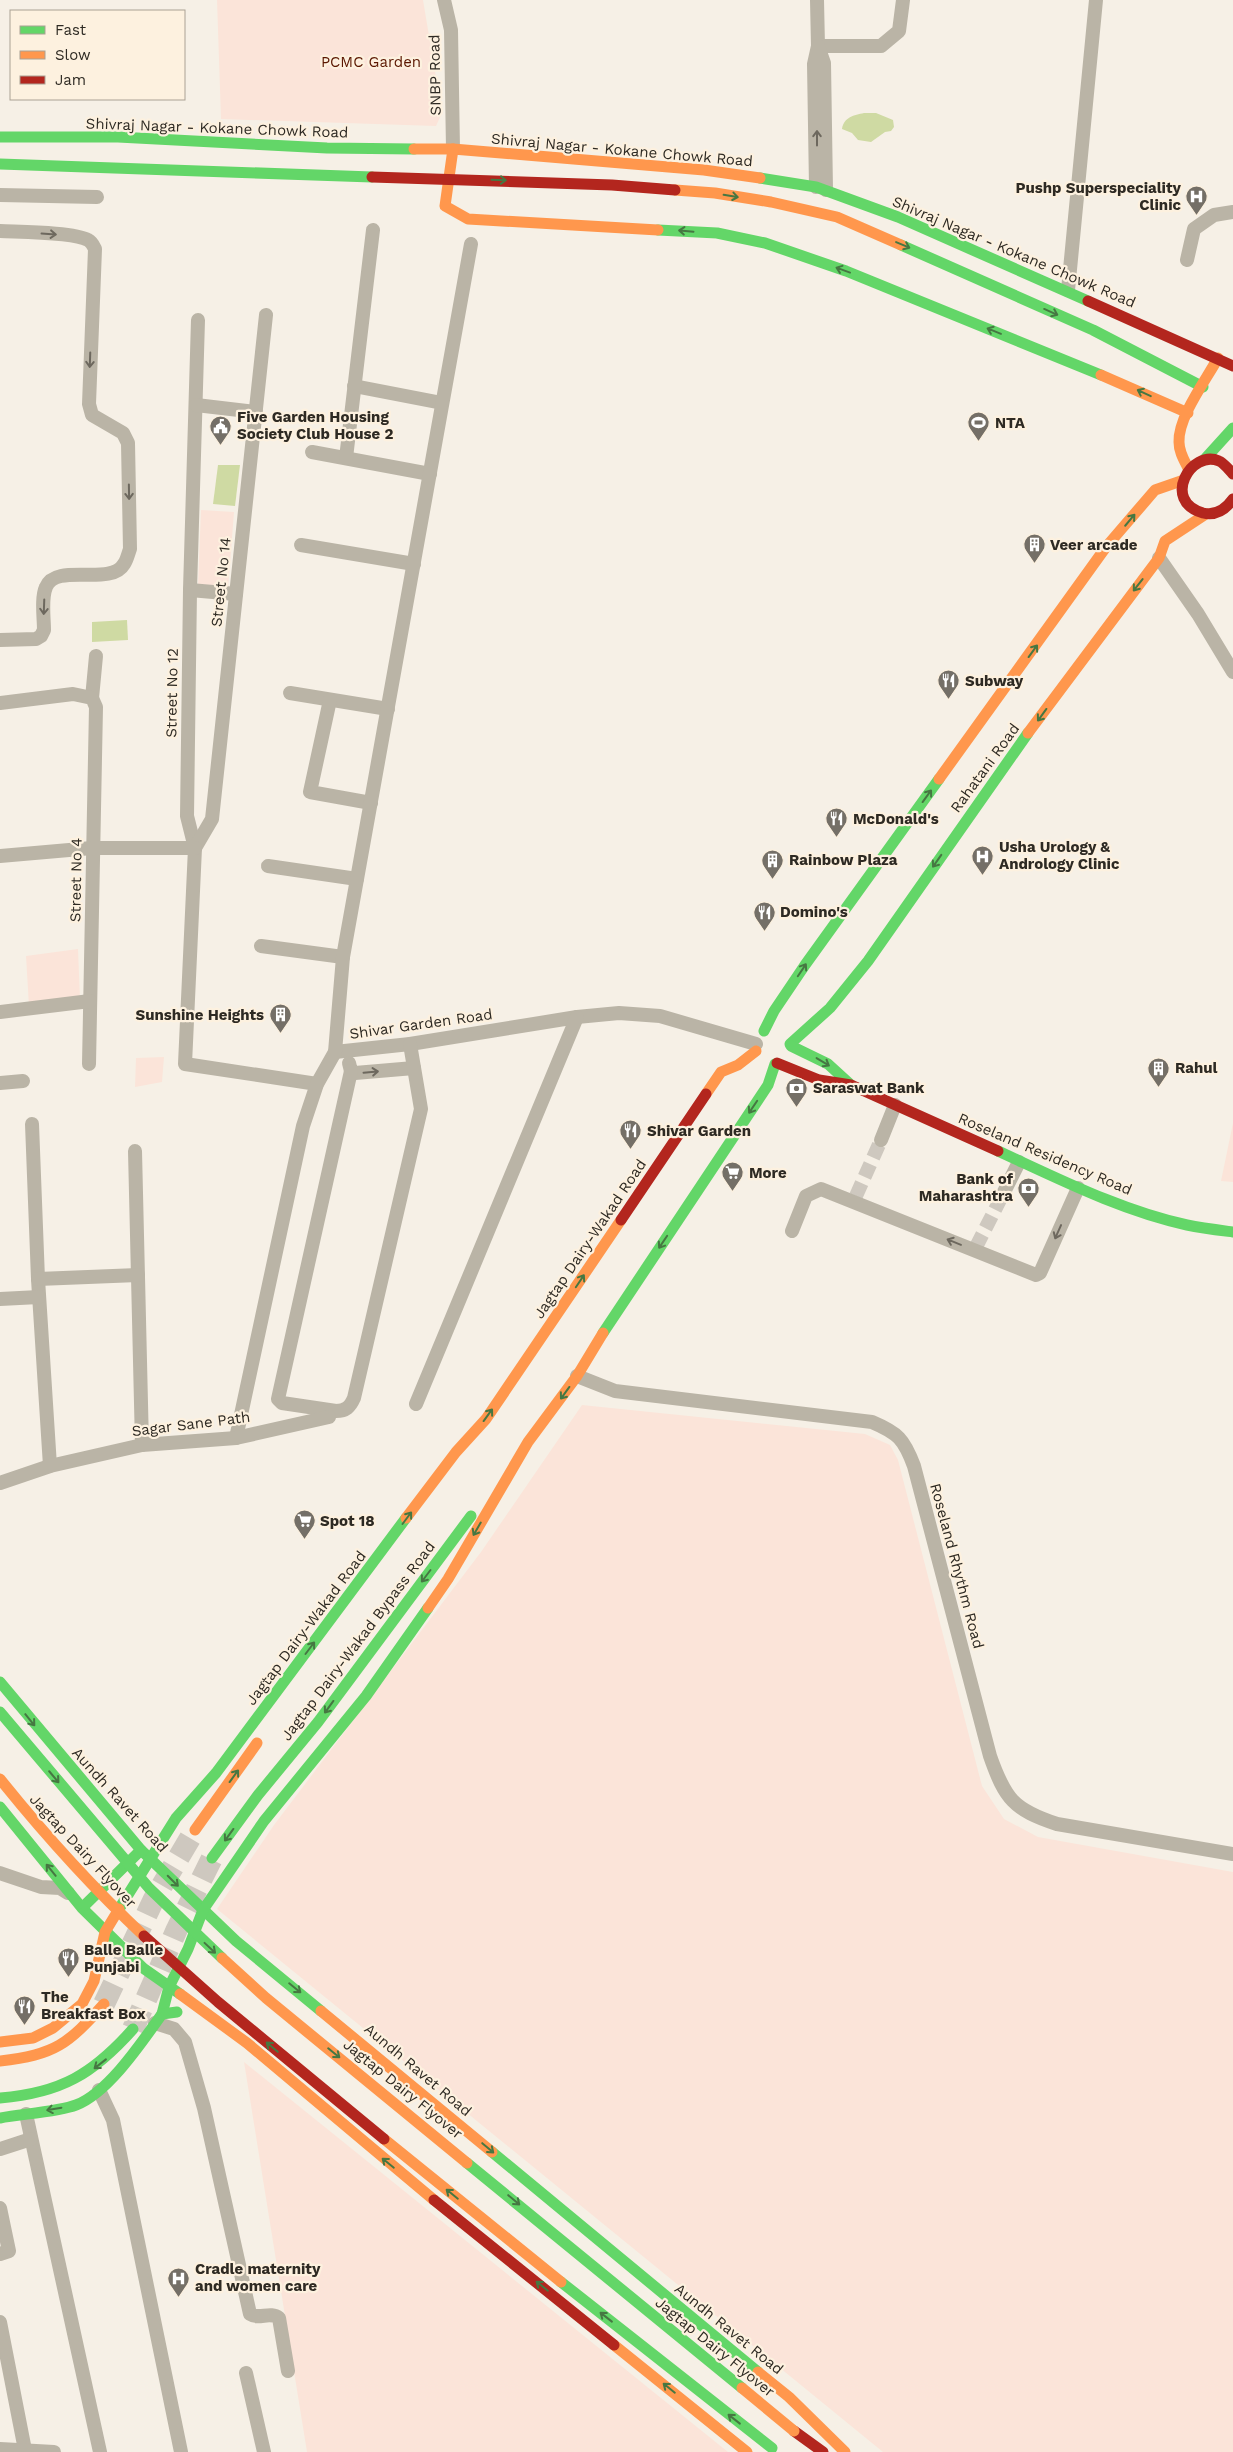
<svg xmlns="http://www.w3.org/2000/svg" width="1233" height="2452" font-family="'Work Sans',sans-serif">
	<rect width="100%" height="100%" fill="#f6f0e6"/>
	<g fill="#fbe4d9">
		<path d="M217 0H423L442 113 436 126 221 119Z"/>
		<path d="M201 510 234 512 228 589 198 586Z"/>
		<path d="M78 949 80 999 29 1006 26 956Z"/>
		<path d="M164 1057 162 1082 135 1087 136 1058Z"/>
		<path d="M1233 1123V1182L1221 1181Z"/>
		<path d="M582 1405 865 1434 890 1445 898 1460 982 1786 1004 1819 1038 1837 1233 1872V2452H883L217 1909 274 1825 481 1552Z"/>
		<path d="M244 2062 728 2452H307Z"/>
	</g>
	<g fill="#cfdaa3">
		<path d="M864 113H876L893 120 894 127 891 131 885 132 871 142 858 140 852 133 842 129C844 117 854 115 864 113Z"/>
		<path d="M218 465H240L235 506 213 504Z"/>
		<path d="M127 620 128 640 92 642V622Z"/>
	</g>
	<g fill="none" stroke-linecap="round" stroke-linejoin="round">
		<g stroke="#cec8bf" stroke-width="14" stroke-dasharray="14 7" stroke-linecap="butt">
			<path d="M856 1196 881 1140"/>
			<path d="M976 1247 1004 1192"/>
		</g>
		<g stroke="#cec8bf" stroke-width="22" stroke-dasharray="22 11" stroke-linecap="butt">
			<path d="M104 2004 154 1899 195 1830"/>
			<path d="M133 2029 177 1929 212 1858"/>
		</g>
		<g stroke="#bab4a6" stroke-width="14">
			<path d="M444 0 451 30 453 149"/>
			<path d="M817 0 818 46H881L899 31 903 0"/>
			<path d="M816 187 814 64 818 46 824 63 826 190"/>
			<path d="M0 195 97 197"/>
			<path d="M0 231C19 232 74 232 88 240 92 242 93 245 95 249L89 404 92 415 123 433 128 443 130 549C128 554 127 560 124 564 111 587 56 562 46 587 41 598 44 618 44 630L41 636 36 639 0 640"/>
			<path d="M1187 260 1194 229 1214 215 1233 212"/>
			<path d="M1068 290 1096 0"/>
			<path d="M198 320 190 590 187 816 195 848 185 1064 317 1084"/>
			<path d="M354 386 442 403"/>
			<path d="M196 405 256 412"/>
			<path d="M312 452 430 474"/>
			<path d="M346 458 373 230"/>
			<path d="M301 545 414 564"/>
			<path d="M1159 558 1198 614 1233 672"/>
			<path d="M190 590 236 594"/>
			<path d="M290 693 388 709"/>
			<path d="M92 698 96 656"/>
			<path d="M330 700 310 792 371 803"/>
			<path d="M0 703 73 694 92 698 96 707 89 1064"/>
			<path d="M195 848 212 819 266 315"/>
			<path d="M0 856 92 848H195"/>
			<path d="M268 866 357 879"/>
			<path d="M261 946 343 957"/>
			<path d="M0 1012 90 1001"/>
			<path d="M335 1052 410 1044 577 1017 619 1013 660 1016 756 1044"/>
			<path d="M349 1063 351 1071 355 1073 414 1068"/>
			<path d="M351 1071 278 1399 282 1403 336 1411C346 1411 350 1407 354 1398L421 1109 410 1044"/>
			<path d="M0 1083 23 1081"/>
			<path d="M32 1124 38 1279 50 1466"/>
			<path d="M881 1140 895 1105"/>
			<path d="M135 1151 142 1445"/>
			<path d="M1004 1192 1019 1162"/>
			<path d="M792 1231 806 1196 821 1189 1036 1275 1040 1273 1078 1188"/>
			<path d="M38 1279 138 1275"/>
			<path d="M0 1299 39 1297"/>
			<path d="M577 1376 615 1391 872 1422C898 1433 904 1439 914 1466L990 1756C1005 1799 1014 1810 1057 1824L1233 1854"/>
			<path d="M416 1404 577 1017"/>
			<path d="M236 1438 303 1126 317 1084 335 1052 343 957 471 244"/>
			<path d="M0 1483 50 1466 142 1445 236 1438 329 1417"/>
			<path d="M0 1873 41 1887 60 1888 68 1893"/>
			<path d="M155 2023 174 2029 185 2042 204 2108 250 2314C259 2320 270 2311 279 2318L288 2371"/>
			<path d="M99 2090 113 2120 181 2452"/>
			<path d="M26 2114 100 2452"/>
			<path d="M0 2149 31 2139"/>
			<path d="M0 2208 9 2251 0 2254"/>
			<path d="M0 2322 25 2450"/>
			<path d="M246 2373 264 2452"/>
			<path d="M0 2449 54 2452"/>
		</g>
		<g stroke="#63d668" stroke-width="11">
			<path d="M0 137H118L327 148 414 149"/>
			<path d="M0 164 372 177"/>
			<path d="M760 178 816 187 898 217 1088 301"/>
			<path d="M658 230 717 233 765 243 846 271 1101 375"/>
			<path d="M901 245 1093 330 1203 387"/>
			<path d="M1204 460 1233 428"/>
			<path d="M764 1031 774 1011 805 965 939 779"/>
			<path d="M790 1044 830 1008 868 961 1028 733"/>
			<path d="M791 1046 828 1064 851 1085"/>
			<path d="M998 1151C1059 1179 1122 1211 1187 1225 1202 1228 1218 1230 1233 1232"/>
			<path d="M603 1333 768 1085 775 1064"/>
			<path d="M0 1682 141 1850 236 1941 321 2011"/>
			<path d="M0 1807 82 1908 143 1968 180 1994"/>
			<path d="M212 1858 258 1795 318 1722 471 1516"/>
			<path d="M85 1905 141 1850"/>
			<path d="M119 1909 176 1818 216 1773 406 1518"/>
			<path d="M162 2014 169 1987 188 1949 203 1910 264 1821 366 1696 428 1608"/>
			<path d="M0 2098C61 2093 93 2074 133 2029"/>
			<path d="M0 2118C20 2114 58 2112 76 2105 108 2093 142 2042 162 2014L177 2012"/>
			<path d="M492 2152 758 2372"/>
		</g>
		<g stroke="#ff974d" stroke-width="11">
			<path d="M414 149H453L704 170 760 178"/>
			<path d="M453 149 445 206 468 219 658 230"/>
			<path d="M675 190 715 193 771 202 837 217 901 245"/>
			<path d="M1101 375 1188 413"/>
			<path d="M1188 468C1184 460 1179 452 1179 442 1178 417 1206 380 1218 358"/>
			<path d="M1028 733 1159 558 1165 541 1206 514"/>
			<path d="M939 779 1106 547 1155 490 1181 481"/>
			<path d="M706 1094 721 1072 738 1065 756 1051"/>
			<path d="M406 1518 456 1452 486 1419 621 1220"/>
			<path d="M428 1608 448 1579 528 1442 577 1376 603 1333"/>
			<path d="M195 1830 257 1743"/>
			<path d="M180 1994 247 2043 434 2200"/>
			<path d="M321 2011 492 2152"/>
			<path d="M0 2042 33 2038 53 2028 82 2004 94 1981 105 1932 119 1909"/>
			<path d="M0 2061C55 2055 68 2044 104 2004"/>
			<path d="M614 2345 747 2452"/>
			<path d="M758 2372 789 2397 845 2452"/>
		</g>
		<g stroke="#b3261e" stroke-width="11">
			<path d="M372 177 612 185 675 190"/>
			<path d="M1088 301 1233 366"/>
			<path d="M1233 474C1229 470 1224 463 1219 461 1191 449 1161 501 1203 513 1216 516 1226 509 1233 499"/>
			<path d="M777 1063 819 1080 851 1085 998 1151"/>
			<path d="M621 1220 706 1094"/>
			<path d="M434 2200 614 2345"/>
			<path d="M794 2431 823 2452"/>
		</g>
		<g stroke="#63d668" stroke-width="11">
			<path d="M0 1712 149 1888 222 1958"/>
			<path d="M467 2163 742 2388"/>
			<path d="M561 2282 772 2448"/>
		</g>
		<g stroke="#ff974d" stroke-width="11">
			<path d="M0 1779C45 1835 92 1887 144 1936"/>
			<path d="M222 1958 266 1998 467 2163"/>
			<path d="M384 2139 561 2282"/>
			<path d="M742 2388 794 2431"/>
		</g>
		<path stroke="#b3261e" stroke-width="11" d="M144 1936 218 2002 384 2139"/>
	</g>
	<defs><path id="oneway-shaft" d="M-6 0H5M1.5-3L5.5 0L1.5 3" fill="none" stroke-width="1.6" stroke-linecap="round" stroke-linejoin="round" transform="scale(1.25)"/></defs>
	<g stroke="#6d685e">
		<use href="#oneway-shaft" transform="translate(817 138) rotate(-90)"/>
		<use href="#oneway-shaft" transform="translate(49 234) rotate(4)"/>
		<use href="#oneway-shaft" transform="translate(90 360) rotate(92)"/>
		<use href="#oneway-shaft" transform="translate(129 492) rotate(89)"/>
		<use href="#oneway-shaft" transform="translate(44 607) rotate(92)"/>
		<use href="#oneway-shaft" transform="translate(371 1072) rotate(-5)"/>
		<use href="#oneway-shaft" transform="translate(1058 1232) rotate(114)"/>
		<use href="#oneway-shaft" transform="translate(954 1242) rotate(-158)"/>
	</g>
	<g stroke="#467742">
		<use href="#oneway-shaft" transform="translate(499 180) rotate(2)"/>
		<use href="#oneway-shaft" transform="translate(731 196) rotate(9)"/>
		<use href="#oneway-shaft" transform="translate(686 231) rotate(-175)"/>
		<use href="#oneway-shaft" transform="translate(903 245) rotate(23)"/>
		<use href="#oneway-shaft" transform="translate(843 270) rotate(-160)"/>
		<use href="#oneway-shaft" transform="translate(1051 312) rotate(24)"/>
		<use href="#oneway-shaft" transform="translate(994 331) rotate(-158)"/>
		<use href="#oneway-shaft" transform="translate(1144 393) rotate(-155)"/>
		<use href="#oneway-shaft" transform="translate(1130 520) rotate(-50)"/>
		<use href="#oneway-shaft" transform="translate(1138 585) rotate(128)"/>
		<use href="#oneway-shaft" transform="translate(1033 651) rotate(-54)"/>
		<use href="#oneway-shaft" transform="translate(1042 715) rotate(126)"/>
		<use href="#oneway-shaft" transform="translate(927 796) rotate(-54)"/>
		<use href="#oneway-shaft" transform="translate(937 861) rotate(125)"/>
		<use href="#oneway-shaft" transform="translate(802 970) rotate(-56)"/>
		<use href="#oneway-shaft" transform="translate(823 1062) rotate(31)"/>
		<use href="#oneway-shaft" transform="translate(753 1107) rotate(124)"/>
		<use href="#oneway-shaft" transform="translate(663 1242) rotate(124)"/>
		<use href="#oneway-shaft" transform="translate(580 1281) rotate(-56)"/>
		<use href="#oneway-shaft" transform="translate(565 1393) rotate(126)"/>
		<use href="#oneway-shaft" transform="translate(488 1415) rotate(-54)"/>
		<use href="#oneway-shaft" transform="translate(407 1518) rotate(-53)"/>
		<use href="#oneway-shaft" transform="translate(477 1529) rotate(120)"/>
		<use href="#oneway-shaft" transform="translate(426 1576) rotate(127)"/>
		<use href="#oneway-shaft" transform="translate(310 1648) rotate(-53)"/>
		<use href="#oneway-shaft" transform="translate(329 1707) rotate(126)"/>
		<use href="#oneway-shaft" transform="translate(30 1720) rotate(51)"/>
		<use href="#oneway-shaft" transform="translate(234 1776) rotate(-54)"/>
		<use href="#oneway-shaft" transform="translate(54 1777) rotate(50)"/>
		<use href="#oneway-shaft" transform="translate(229 1835) rotate(126)"/>
		<use href="#oneway-shaft" transform="translate(51 1870) rotate(-129)"/>
		<use href="#oneway-shaft" transform="translate(173 1881) rotate(45)"/>
		<use href="#oneway-shaft" transform="translate(210 1948) rotate(43)"/>
		<use href="#oneway-shaft" transform="translate(295 1988) rotate(39)"/>
		<use href="#oneway-shaft" transform="translate(272 2047) rotate(-140)"/>
		<use href="#oneway-shaft" transform="translate(334 2053) rotate(39)"/>
		<use href="#oneway-shaft" transform="translate(100 2064) rotate(142)"/>
		<use href="#oneway-shaft" transform="translate(54 2109) rotate(170)"/>
		<use href="#oneway-shaft" transform="translate(488 2148) rotate(40)"/>
		<use href="#oneway-shaft" transform="translate(388 2163) rotate(-141)"/>
		<use href="#oneway-shaft" transform="translate(452 2194) rotate(-141)"/>
		<use href="#oneway-shaft" transform="translate(514 2200) rotate(40)"/>
		<use href="#oneway-shaft" transform="translate(542 2286) rotate(-141)"/>
		<use href="#oneway-shaft" transform="translate(606 2317) rotate(-142)"/>
		<use href="#oneway-shaft" transform="translate(669 2388) rotate(-141)"/>
		<use href="#oneway-shaft" transform="translate(734 2419) rotate(-142)"/>
	</g>
	<defs>
		<symbol id="hospital-pin" viewBox="-11 -11 22 30"><path d="M0 17L-7.5 6A9.5 9.5 0 1 1 7.5 6Z" fill="#746f67" stroke="#fdf1df"/><path d="M-5-5h3v3.5h4V-5h3V5h-3V1.5h-4V5h-3Z" fill="#fff"/></symbol>
		<symbol id="stadium-pin" viewBox="-11 -11 22 30"><path d="M0 17L-7.5 6A9.5 9.5 0 1 1 7.5 6Z" fill="#746f67" stroke="#fdf1df"/><path d="M0-5a6.5 5 0 1 0 0 10a6.5 5 0 1 0 0-10ZM-3.5-1.8h7v3.6h-7Z" fill="#fff"/></symbol>
		<symbol id="civic-pin" viewBox="-11 -11 22 30"><path d="M0 17L-7.5 6A9.5 9.5 0 1 1 7.5 6Z" fill="#746f67" stroke="#fdf1df"/><path d="M-.6-6.5H3V-4.5H.6V-3L4-1V1h2V6H-6V1h2V-1L-.6-3ZM-1.2 2.5V6h2.4V2.5Z" fill="#fff"/></symbol>
		<symbol id="building-pin" viewBox="-11 -11 22 30"><path d="M0 17L-7.5 6A9.5 9.5 0 1 1 7.5 6Z" fill="#746f67" stroke="#fdf1df"/><path d="M-4-6H4V6H1V3H-1V6H-4ZM-2.5-4.3h1.7v1.8h-1.7ZM.8-4.3h1.7v1.8H.8ZM-2.5-1h1.7V.8h-1.7ZM.8-1h1.7V.8H.8Z" fill="#fff"/></symbol>
		<symbol id="restaurant-pin" viewBox="-11 -11 22 30"><path d="M0 17L-7.5 6A9.5 9.5 0 1 1 7.5 6Z" fill="#746f67" stroke="#fdf1df"/><path d="M-5-6h1v4h1v-4h1v4h1v-4h1v5L-1.5 .5V6h-2V.5L-5-1ZM5-6V6H3V1.5H1.5Q1.5-4 5-6Z" fill="#fff"/></symbol>
		<symbol id="bank-pin" viewBox="-11 -11 22 30"><path d="M0 17L-7.5 6A9.5 9.5 0 1 1 7.5 6Z" fill="#746f67" stroke="#fdf1df"/><path d="M-6-4H6V4H-6ZM0-2.3a2.3 2.3 0 1 0 0 4.6a2.3 2.3 0 1 0 0-4.6Z" fill="#fff"/></symbol>
		<symbol id="supermarket-pin" viewBox="-11 -11 22 30"><path d="M0 17L-7.5 6A9.5 9.5 0 1 1 7.5 6Z" fill="#746f67" stroke="#fdf1df"/><path d="M-6-5.5h2.5l.6 2H6L4.5 2H-2.5L-4.4-4H-6ZM-1.5 3.2a1.3 1.3 0 1 0 .1 0ZM3 3.2a1.3 1.3 0 1 0 .1 0Z" fill="#fff"/></symbol>
	</defs>
	<g fill-rule="evenodd">
		<use href="#hospital-pin" x="1184" y="184" width="25" height="34"/>
		<use href="#stadium-pin" x="966" y="410" width="25" height="34"/>
		<use href="#civic-pin" x="208" y="414" width="25" height="34"/>
		<use href="#building-pin" x="1022" y="532" width="25" height="34"/>
		<use href="#restaurant-pin" x="936" y="668" width="25" height="34"/>
		<use href="#restaurant-pin" x="824" y="806" width="25" height="34"/>
		<use href="#hospital-pin" x="970" y="844" width="25" height="34"/>
		<use href="#building-pin" x="760" y="848" width="25" height="34"/>
		<use href="#restaurant-pin" x="752" y="900" width="25" height="34"/>
		<use href="#building-pin" x="268" y="1002" width="25" height="34"/>
		<use href="#building-pin" x="1146" y="1056" width="25" height="34"/>
		<use href="#bank-pin" x="784" y="1076" width="25" height="34"/>
		<use href="#restaurant-pin" x="618" y="1118" width="25" height="34"/>
		<use href="#supermarket-pin" x="720" y="1160" width="25" height="34"/>
		<use href="#bank-pin" x="1016" y="1176" width="25" height="34"/>
		<use href="#supermarket-pin" x="292" y="1508" width="25" height="34"/>
		<use href="#restaurant-pin" x="56" y="1946" width="25" height="34"/>
		<use href="#restaurant-pin" x="12" y="1994" width="25" height="34"/>
		<use href="#hospital-pin" x="166" y="2266" width="25" height="34"/>
	</g>
	<g text-anchor="middle" dominant-baseline="central" stroke-width="4.5" stroke-linejoin="round" paint-order="stroke">
		<g font-size="15" fill="#5b1700" stroke="#fdf1df">
			<text x="371" y="62">PCMC Garden</text>
		</g>
		<g font-size="15" fill="#2e2a23" stroke="#fdf1df">
			<text transform="translate(435 75) rotate(-91)">SNBP Road</text>
			<text transform="translate(217 128) rotate(2)">Shivraj Nagar - Kokane Chowk Road</text>
			<text transform="translate(622 150) rotate(5)">Shivraj Nagar - Kokane Chowk Road</text>
			<text transform="translate(1014 252) rotate(23)">Shivraj Nagar - Kokane Chowk Road</text>
			<text transform="translate(221 582) rotate(-84)">Street No 14</text>
			<text transform="translate(172 693) rotate(-89)">Street No 12</text>
			<text transform="translate(985 768) rotate(-54)">Rahatani Road</text>
			<text transform="translate(76 880) rotate(-89)">Street No 4</text>
			<text transform="translate(421 1024) rotate(-8)">Shivar Garden Road</text>
			<text transform="translate(1045 1154) rotate(23)">Roseland Residency Road</text>
			<text transform="translate(590 1239) rotate(-56)">Jagtap Dairy-Wakad Road</text>
			<text transform="translate(191 1424) rotate(-7)">Sagar Sane Path</text>
			<text transform="translate(957 1566) rotate(75)">Roseland Rhythm Road</text>
			<text transform="translate(306 1628) rotate(-53)">Jagtap Dairy-Wakad Road</text>
			<text transform="translate(358 1641) rotate(-53)">Jagtap Dairy-Wakad Bypass Road</text>
			<text transform="translate(120 1800) rotate(48)">Aundh Ravet Road</text>
			<text transform="translate(83 1851) rotate(47)">Jagtap Dairy Flyover</text>
			<text transform="translate(418 2070) rotate(40)">Aundh Ravet Road</text>
			<text transform="translate(403 2089) rotate(39)">Jagtap Dairy Flyover</text>
			<text transform="translate(729 2329) rotate(39)">Aundh Ravet Road</text>
			<text transform="translate(715 2347) rotate(39)">Jagtap Dairy Flyover</text>
		</g>
		<g font-size="15" font-weight="bold" fill="#2e2a23" stroke="#fdf1df" text-anchor="start">
			<text x="1181" y="188" text-anchor="end">Pushp Superspeciality<tspan x="1181" dy="17">Clinic</tspan></text>
			<text x="237" y="417">Five Garden Housing<tspan x="237" dy="17">Society Club House 2</tspan></text>
			<text x="995" y="423">NTA</text>
			<text x="1050" y="545">Veer arcade</text>
			<text x="965" y="681">Subway</text>
			<text x="853" y="819">McDonald's</text>
			<text x="999" y="847">Usha Urology &amp;<tspan x="999" dy="17">Andrology Clinic</tspan></text>
			<text x="789" y="860">Rainbow Plaza</text>
			<text x="780" y="912">Domino's</text>
			<text x="264" y="1015" text-anchor="end">Sunshine Heights</text>
			<text x="1175" y="1068">Rahul</text>
			<text x="813" y="1088">Saraswat Bank</text>
			<text x="647" y="1131">Shivar Garden</text>
			<text x="749" y="1173">More</text>
			<text x="1013" y="1179" text-anchor="end">Bank of<tspan x="1013" dy="17">Maharashtra</tspan></text>
			<text x="320" y="1521">Spot 18</text>
			<text x="84" y="1950">Balle Balle<tspan x="84" dy="17">Punjabi</tspan></text>
			<text x="41" y="1997">The<tspan x="41" dy="17">Breakfast Box</tspan></text>
			<text x="195" y="2269">Cradle maternity<tspan x="195" dy="17">and women care</tspan></text>
		</g>
	</g>
	<rect x="10" y="10" width="175" height="90" fill="#fdf1df" stroke="#aaa194"/>
	<rect x="20" y="26" width="25" height="8" fill="#63d668" stroke="#aaa194"/>
	<text x="55" y="35" font-size="15" fill="#2e2a23">Fast</text>
	<rect x="20" y="51" width="25" height="8" fill="#ff974d" stroke="#aaa194"/>
	<text x="55" y="60" font-size="15" fill="#2e2a23">Slow</text>
	<rect x="20" y="76" width="25" height="8" fill="#b3261e" stroke="#aaa194"/>
	<text x="55" y="85" font-size="15" fill="#2e2a23">Jam</text>
</svg>
